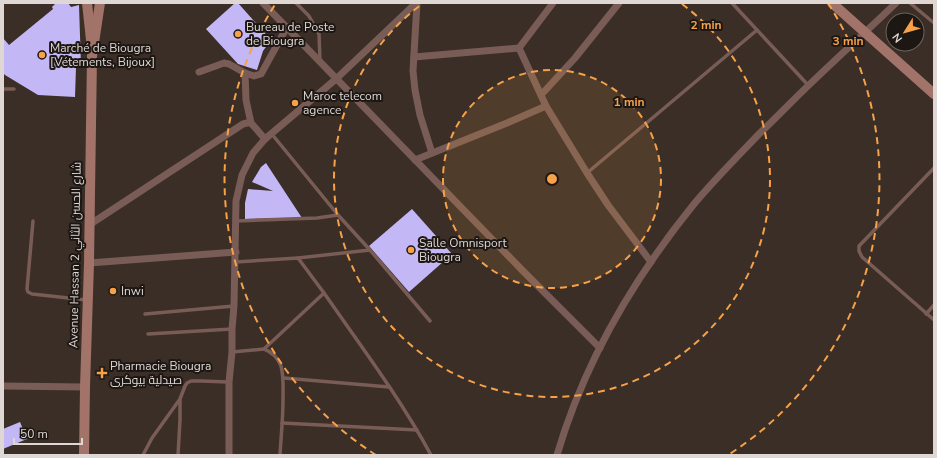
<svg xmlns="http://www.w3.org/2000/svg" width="937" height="458" font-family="'Nunito Sans',Cairo,sans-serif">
	<rect width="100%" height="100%" fill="#3a2e27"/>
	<g fill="#c3b7f6">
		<path d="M56 3H68L71 7 79 5 81 66 76 67 75 97 38 95 5 75 3 73V38L9 45 53 9 52 7Z"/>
		<path d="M235 3H238L271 40 263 51 257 70 238 64 206 29Z"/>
		<path d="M266 163 302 218 245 219V203L248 189 273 191 252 182 261 167Z"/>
		<path d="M412 209 452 254 409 292 369 246Z"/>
		<path d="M20 422 27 439 3 449V429Z"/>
	</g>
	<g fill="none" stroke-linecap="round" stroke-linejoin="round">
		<g stroke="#795c55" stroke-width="3.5">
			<path d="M296 3 309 16 319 34 320 60"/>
			<path d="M732 3 808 85"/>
			<path d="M910 3 934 23"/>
			<path d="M3 89H14"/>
			<path d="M271 133 338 215 370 250 430 321"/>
			<path d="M934 168 859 246V251L862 257 934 320"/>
			<path d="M587 173 757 30"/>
			<path d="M33 221 27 289 28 292 32 294 87 300"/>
			<path d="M236 221 317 218 338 215"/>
			<path d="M298 258 370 250"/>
			<path d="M235 262 298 258 324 293"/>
			<path d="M145 314 234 306"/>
			<path d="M926 314 934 305"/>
			<path d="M148 334 232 329"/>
			<path d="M264 349C272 352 278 358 281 366 284 377 283 388 283 400 283 418 281 437 280 455"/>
			<path d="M232 352 264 349 324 293C361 346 400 398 431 455"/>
			<path d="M284 378 389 387"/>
			<path d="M282 423 417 430"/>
			<path d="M143 455 152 438 180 399 185 386 187 383 191 381H201L228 382"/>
			<path d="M178 455 180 420V400"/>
		</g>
		<g stroke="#795c55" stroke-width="7">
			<path d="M263 3 521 269 600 348"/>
			<path d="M417 3 413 71 415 90 420 115 432 153"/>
			<path d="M519 48 546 106 587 173 608 205 651 262"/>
			<path d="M414 57 519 48 553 3"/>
			<path d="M199 72 224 63 229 64 245 73 254 76 261 74 287 27"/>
			<path d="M245 73 246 100 251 123"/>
			<path d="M541 95 575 58 619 3"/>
			<path d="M415 160 507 123 546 106"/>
			<path d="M89 225 243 124 247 123H251L265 139"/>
			<path d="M89 263 236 252"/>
			<path d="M3 386 85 387"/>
			<path d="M229 455V382L232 352V329L234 306 236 201 242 175 253 153 265 139 336 79 416 3"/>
			<path d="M557 455C584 363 634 278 694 204 715 179 738 156 760 133 777 117 793 100 810 84 838 57 868 30 896 3"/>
		</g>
		<g stroke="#a17369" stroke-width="10">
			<path d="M87 3 91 40"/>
			<path d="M832 3 934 94"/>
			<path d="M84 455 85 387 89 263 92 56 100 3"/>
		</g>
	</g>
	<circle cx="552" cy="179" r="109" fill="#f7a148" fill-opacity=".12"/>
	<g fill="none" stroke="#f7a148" stroke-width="2" stroke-dasharray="7 5">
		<circle cx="552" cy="179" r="109"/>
		<path d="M682 4A218 218 0 1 1 422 4"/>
		<path d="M376 455A327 327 0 0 1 276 3M828 3A327 327 0 0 1 728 455"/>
	</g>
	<g fill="#f7a148" stroke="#1d1714" stroke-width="1.5">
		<circle cx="238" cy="34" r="4"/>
		<circle cx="42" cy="55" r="4"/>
		<circle cx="295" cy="103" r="4"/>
		<circle cx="411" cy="250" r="4"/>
		<circle cx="113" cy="291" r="4"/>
		<path d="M100 367h4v4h4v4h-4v4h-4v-4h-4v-4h4z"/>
	</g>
	<g text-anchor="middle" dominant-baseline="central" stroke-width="4" stroke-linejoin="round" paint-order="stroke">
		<g font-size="12" fill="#dfd7d3" stroke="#1d1714" text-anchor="start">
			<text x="246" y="27">Bureau de Poste<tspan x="246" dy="14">de Biougra</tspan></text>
			<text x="50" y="48">Marché de Biougra<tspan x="50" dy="14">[Vétements, Bijoux]</tspan></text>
			<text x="303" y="96">Maroc telecom<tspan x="303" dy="14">agence</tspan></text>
			<text x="419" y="243">Salle Omnisport<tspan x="419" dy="14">Biougra</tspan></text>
			<text x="121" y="291">Inwi</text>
			<text x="110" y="366">Pharmacie Biougra<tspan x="110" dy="14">صيدلية بيوكرى</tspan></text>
		</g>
		<g font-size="12" fill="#dfd7d3" stroke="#1d1714">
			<text transform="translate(75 255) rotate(-89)">Avenue Hassan 2 شارع الحسن الثاني</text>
		</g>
	</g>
	<circle cx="552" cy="179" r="6" fill="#f7a148" stroke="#1d1714" stroke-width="2"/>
	<g font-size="12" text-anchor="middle" font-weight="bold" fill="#f7a148" stroke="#1d1714" stroke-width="4" stroke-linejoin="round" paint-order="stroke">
		<text x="706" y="29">2 min</text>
		<text x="848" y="45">3 min</text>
		<text x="629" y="106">1 min</text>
	</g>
	<rect width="937" height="458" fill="none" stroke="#dfd7d3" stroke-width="8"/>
	<g transform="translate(905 32) rotate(233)"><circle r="19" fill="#1d1714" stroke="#6b6460"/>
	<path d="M0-3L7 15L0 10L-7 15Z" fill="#f7a148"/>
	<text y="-6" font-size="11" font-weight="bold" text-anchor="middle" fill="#dfd7d3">N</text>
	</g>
	<path d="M14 438v6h68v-6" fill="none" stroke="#dfd7d3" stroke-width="2"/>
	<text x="20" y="438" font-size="12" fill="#dfd7d3" stroke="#1d1714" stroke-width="3" paint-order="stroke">50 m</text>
</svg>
